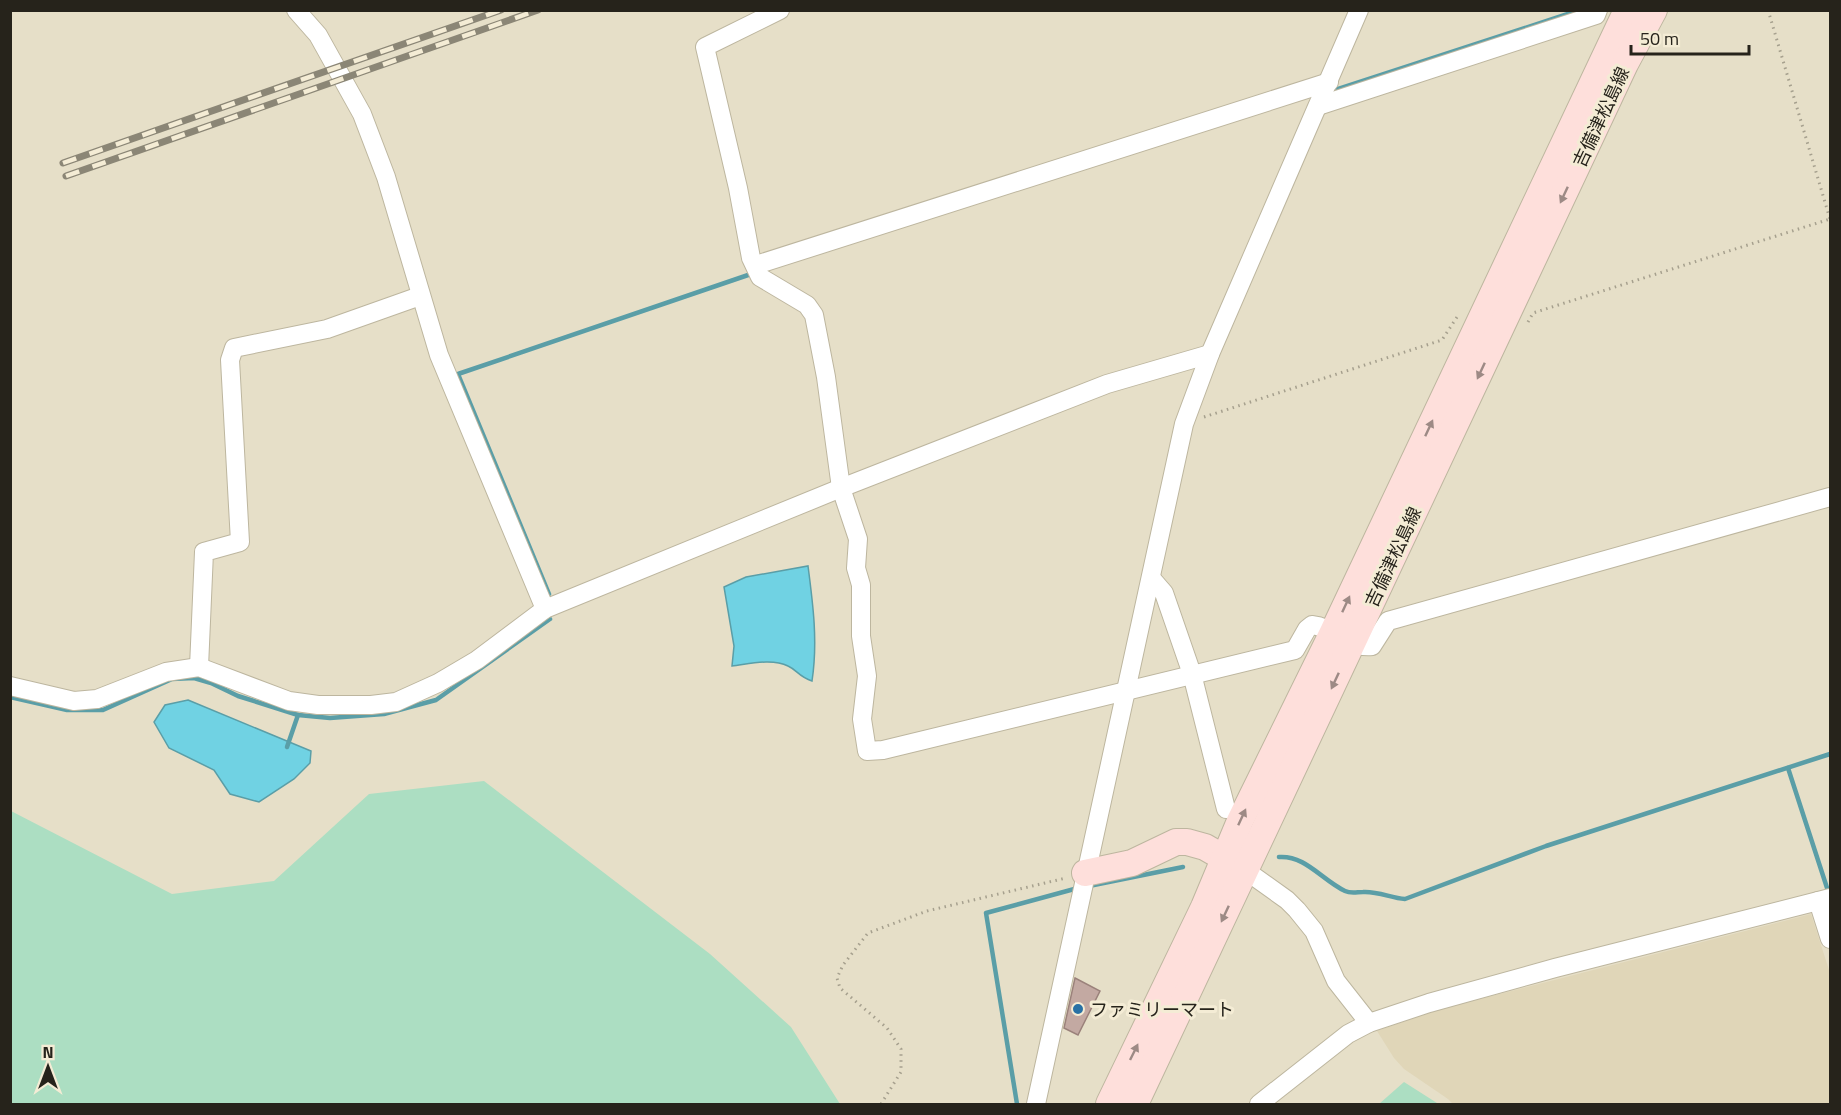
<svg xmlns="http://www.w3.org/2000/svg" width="1841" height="1115" font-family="'Titillium Web','Noto Sans JP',sans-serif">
	<rect width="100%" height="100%" fill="#e6dfc8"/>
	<path fill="#e0d6b8" d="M1811 914 1830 973V1104H1453L1448 1099 1404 1069 1394 1058 1377 1031 1433 1011Z"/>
	<g fill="#acdec2">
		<path d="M484 781 710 954 791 1027 840 1104H11V811L172 894 274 881 369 794Z"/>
		<path d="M1404 1082 1437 1103 1439 1104H1379Z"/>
	</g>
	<g fill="#70d2e3" stroke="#5a9ea7" stroke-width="1.5">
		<path d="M808 566C813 604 818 642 812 681 799 677 797 670 788 666 772 658 749 664 732 666L734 646 724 587 746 577Z"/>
		<path d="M188 700 311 751 310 763 294 779 259 802 230 794 214 770 169 748 154 722 165 705Z"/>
	</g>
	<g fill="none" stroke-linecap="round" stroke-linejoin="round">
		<g stroke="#5a9ea7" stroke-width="4.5">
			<path d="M1329 92 1580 10"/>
			<path d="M549 594 458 374 754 273"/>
			<path d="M10 697 67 710H103L172 679 194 678 211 683 238 696 298 715 330 718 384 714 436 700 550 619"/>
			<path d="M287 747 298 715"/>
			<path d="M1788 768 1829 894"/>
			<path d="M1279 857C1305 855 1322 880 1345 891 1351 894 1357 892 1363 892 1378 891 1391 898 1405 899L1546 846 1830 754"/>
			<path d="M1089 886 1183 867"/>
			<path d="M1017 1104 986 913 1078 888"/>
		</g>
	</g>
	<path fill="#c3a9a2" stroke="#9b827b" stroke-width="1.5" d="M1075 978 1100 991 1078 1035 1064 1028Z"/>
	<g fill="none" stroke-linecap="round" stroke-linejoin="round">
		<defs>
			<g id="street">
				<path d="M296 10 318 35 362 114 386 177 439 355 545 609"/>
				<path d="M780 10 705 47 738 188 751 258 760 277 807 305 814 315 826 377 841 488 858 539 856 568 861 585V636L867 676 862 719 867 751 883 750 1295 650 1307 629 1312 625C1334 627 1351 649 1372 646L1388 621 1830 497"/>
				<path d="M1318 106 1596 15 1598 10"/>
				<path d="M756 265 1329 82"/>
				<path d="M1151 578 1164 593 1192 674 1226 809"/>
				<path d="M199 667 204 552 240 542 230 360 234 348 327 329 420 296"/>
				<path d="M10 686 74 701 97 699 166 672 199 667 289 701 318 705H371L396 702 438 683 477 660 545 609 841 488 1107 384 1210 354"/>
				<path d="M1245 870 1287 900 1297 910 1314 931 1336 981 1369 1023"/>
				<path d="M1818 901 1830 939"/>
				<path d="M1036 1104 1184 424 1210 354 1359 10"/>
				<path d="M1259 1104 1348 1034 1369 1023 1429 1003 1555 968 1830 898"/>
			</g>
			<g id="secondary">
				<path d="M1085 873 1132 863 1176 842H1187L1205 847 1238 866"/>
				<path d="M1109 1104 1204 907 1240 821 1333 632 1627 10"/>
				<path d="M1135 1104 1625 64 1654 10"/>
			</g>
		</defs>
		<use href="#street" stroke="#bdb69f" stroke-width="20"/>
		<use href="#secondary" stroke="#bdb69f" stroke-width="28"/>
		<g stroke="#a6a08e" stroke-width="3" stroke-dasharray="1.5 4.5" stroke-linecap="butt">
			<path d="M1768 10 1830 219"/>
			<path d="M1528 322 1533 313 1830 219"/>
			<path d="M1204 417 1442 340 1457 317 1460 315"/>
			<path d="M881 1104 901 1072V1049L887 1028 840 988 837 978 843 965 868 933 927 911 1066 878"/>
		</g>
		<use href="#street" stroke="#fff" stroke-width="18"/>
		<use href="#secondary" stroke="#fedfdb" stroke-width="26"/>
		<defs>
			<g id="rail">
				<path d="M63 163 501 10"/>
				<path d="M66 176 538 10"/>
			</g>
		</defs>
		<use href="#rail" stroke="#8b8676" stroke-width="7"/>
		<use href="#rail" stroke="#f4ecd5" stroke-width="4.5" stroke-dasharray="14" stroke-linecap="butt"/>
	</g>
	<defs><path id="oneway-solid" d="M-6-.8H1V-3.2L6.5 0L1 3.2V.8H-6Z" transform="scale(1.5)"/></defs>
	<g fill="#9d8a85">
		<use href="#oneway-solid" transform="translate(1564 195) rotate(115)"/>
		<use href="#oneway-solid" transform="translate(1481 371) rotate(115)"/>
		<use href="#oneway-solid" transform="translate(1429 428) rotate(-65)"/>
		<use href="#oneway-solid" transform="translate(1346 604) rotate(-65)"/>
		<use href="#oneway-solid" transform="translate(1335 681) rotate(115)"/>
		<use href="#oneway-solid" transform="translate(1242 817) rotate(-65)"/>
		<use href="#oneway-solid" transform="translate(1225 914) rotate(115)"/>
		<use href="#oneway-solid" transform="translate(1134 1052) rotate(-64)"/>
	</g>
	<circle fill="#2971a5" stroke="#f4ecd5" stroke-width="2" cx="1078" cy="1009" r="6"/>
	<g text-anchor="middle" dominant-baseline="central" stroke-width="6" stroke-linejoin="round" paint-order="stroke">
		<g font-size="18" fill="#26231b" stroke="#f4ecd5">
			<text transform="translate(1601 117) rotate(-65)">吉備津松島線</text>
			<text transform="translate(1393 557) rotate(-65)">吉備津松島線</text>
		</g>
		<g font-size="18" fill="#26231b" stroke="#f4ecd5" text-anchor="start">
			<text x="1090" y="1009">ファミリーマート</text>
		</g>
	</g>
	<rect width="1841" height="1115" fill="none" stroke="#26231b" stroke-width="24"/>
	<g transform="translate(48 1067)" stroke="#f4ecd5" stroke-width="4.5" paint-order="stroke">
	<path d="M0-4.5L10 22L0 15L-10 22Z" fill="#26231b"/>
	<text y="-9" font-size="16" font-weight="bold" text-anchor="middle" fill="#26231b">N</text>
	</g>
	<path d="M1631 45v9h118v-9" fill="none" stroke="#26231b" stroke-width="3"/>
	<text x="1640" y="45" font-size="18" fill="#26231b" stroke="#f4ecd5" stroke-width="4.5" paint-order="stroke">50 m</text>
</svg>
